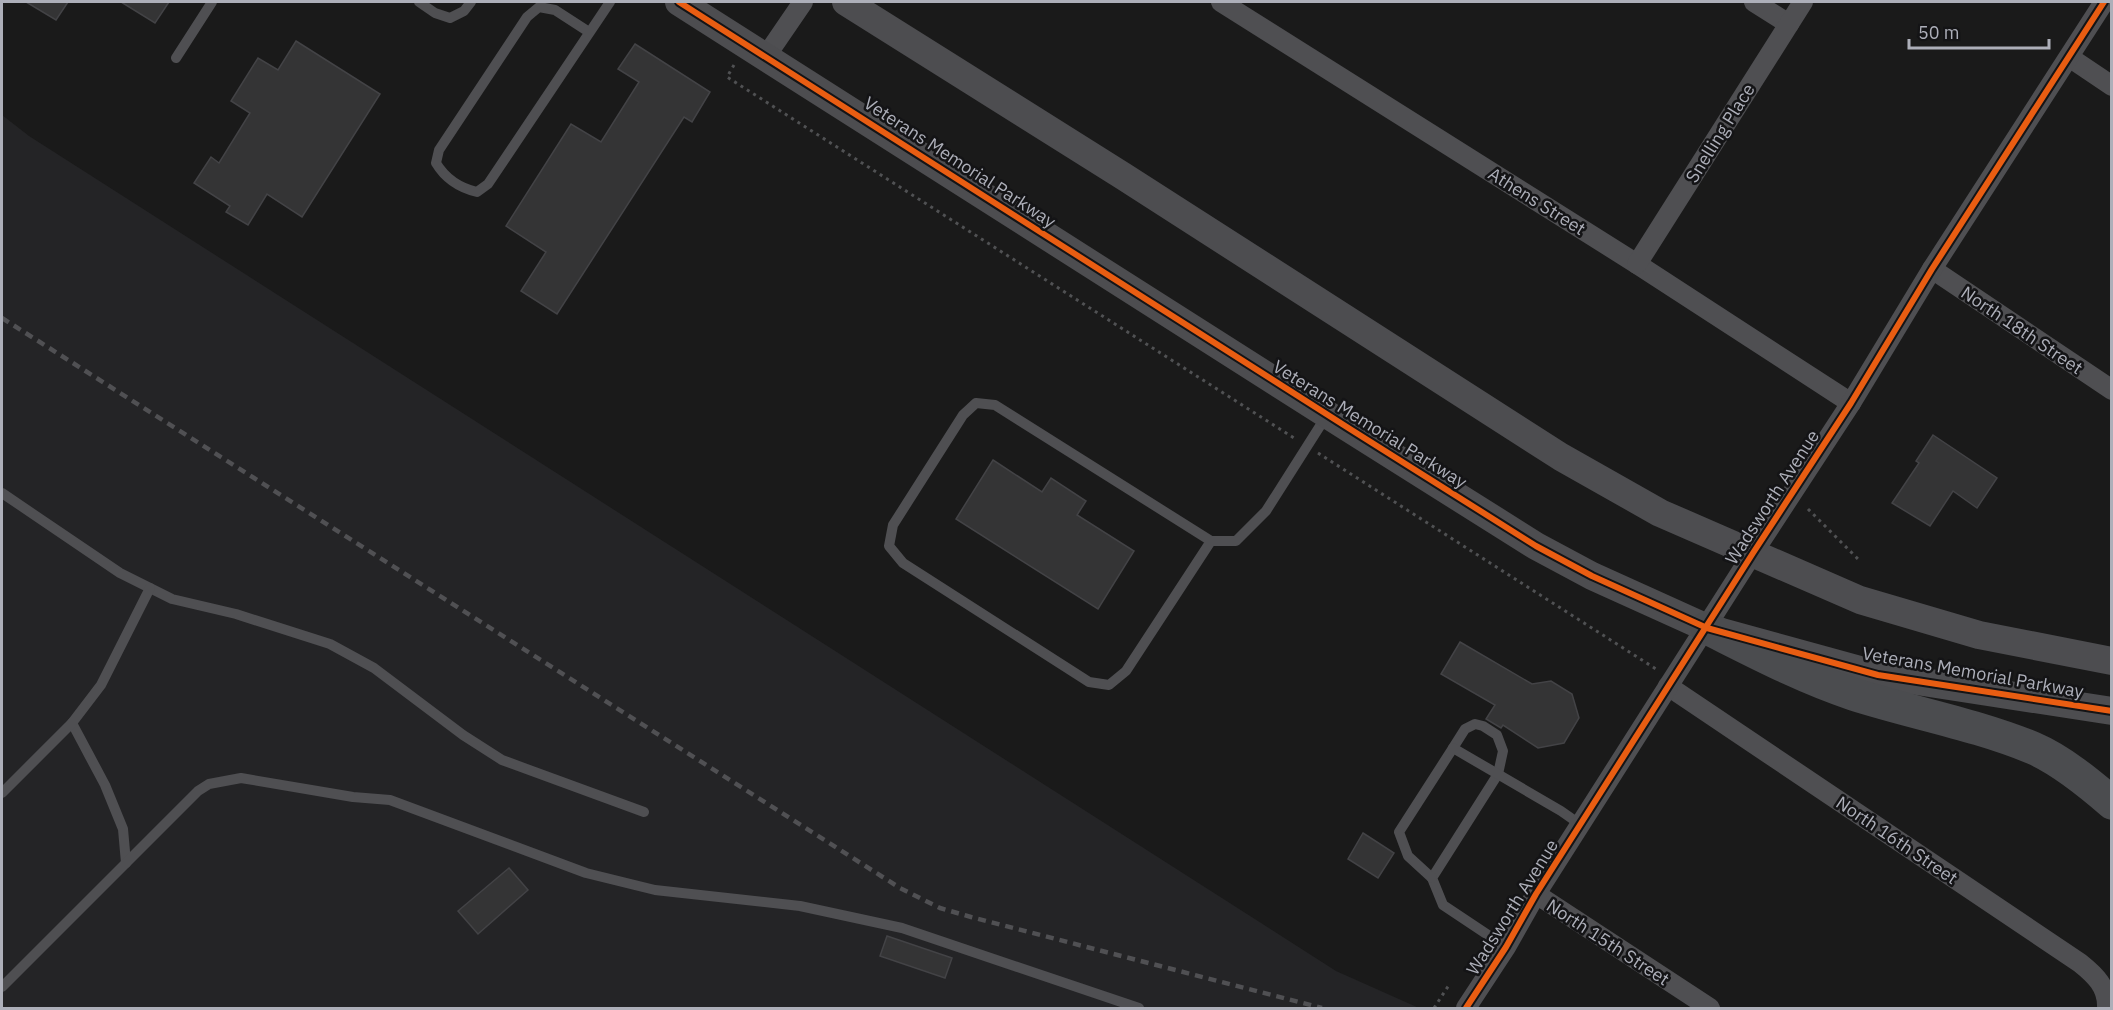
<svg xmlns="http://www.w3.org/2000/svg" width="2113" height="1010" font-family="'IBM Plex Sans',sans-serif">
	<rect width="100%" height="100%" fill="#1a1a1a"/>
	<path fill="#242426" d="M2 115 29 136 1336 971 1419 1008H2Z"/>
	<g fill="#343435" stroke="#434346" stroke-width="1.5">
		<path d="M26 2H68L56 20Z"/>
		<path d="M121 2H169L155 23Z"/>
		<path d="M296 41 380 94 302 217 267 194 248 225 226 212 230 206 194 183 211 157 219 163 250 113 231 101 258 58 278 70Z"/>
		<path d="M635 44 710 92 692 122 684 117 557 314 521 291 546 252 506 226 571 124 601 142 639 82 618 69Z"/>
		<path d="M1933 435 1997 478 1977 508 1953 491 1930 526 1892 503 1919 463 1916 461Z"/>
		<path d="M993 460 1042 492 1051 478 1086 501 1077 515 1134 551 1098 609 956 519Z"/>
		<path d="M1460 642 1532 684 1551 681 1572 694 1579 718 1564 743 1538 748 1503 725 1501 728 1486 719 1495 705 1441 674Z"/>
		<path d="M1363 833 1394 853 1378 878 1348 859Z"/>
		<path d="M509 868 528 890 478 934 458 911Z"/>
		<path d="M887 936 952 958 945 978 880 956Z"/>
	</g>
	<g fill="none" stroke-linecap="round" stroke-linejoin="round">
		<g stroke="#505153" stroke-width="3" stroke-dasharray="3 4.5" stroke-linecap="butt">
			<path d="M734 65 727 77 1294 438"/>
			<path d="M1318 453 1656 669"/>
			<path d="M1808 509 1858 559"/>
			<path d="M1434 1008 1449 985"/>
		</g>
		<g stroke="#4f4f52" stroke-width="10">
			<path d="M419 2 435 13 450 18 464 11 471 2"/>
			<path d="M589 32 555 10 539 7 527 17 439 150 436 163C445 178 460 188 477 192L488 184 610 2"/>
			<path d="M176 58 212 2"/>
			<path d="M2 493 120 573 172 599 236 614 330 644 374 668 463 735 502 760 644 812"/>
			<path d="M1211 541 1126 671 1109 685 1089 682 903 563 889 546 893 525 963 415 976 403 995 405 1211 541H1236L1266 511 1327 415"/>
			<path d="M72 723 105 785 123 829 126 863"/>
			<path d="M1453 748 1465 729 1475 724 1483 726 1497 735 1503 751 1498 774 1432 878 1443 905 1506 947"/>
			<path d="M2 793 72 723 101 685 150 588"/>
			<path d="M1432 878 1408 856 1399 832 1453 748 1561 811 1581 825"/>
			<path d="M2 987 198 791 209 784 241 778 353 797 390 800 586 873 655 890 800 906 902 928 1139 1008"/>
		</g>
		<g stroke="#4f4f52" stroke-width="20">
			<path d="M1221 2 1637 264 1851 403"/>
			<path d="M1754 2 1789 24"/>
			<path d="M766 56 803 2"/>
			<path d="M2069 57 2112 86"/>
			<path d="M1637 264 1803 2"/>
			<path d="M1932 269 2112 390"/>
			<path d="M1668 686 2080 963C2095 975 2108 987 2107 1008"/>
			<path d="M1536 894 1710 1008"/>
			<path d="M1466 1008 1506 947 1536 894 1753 553 1851 403 1932 269 2104 2"/>
		</g>
		<g stroke="#4d4d50" stroke-width="28">
			<path d="M679 2 1350 429 1536 546 1592 576 1707 628 1878 675 2112 711"/>
			<path d="M846 2 1123 176 1561 457 1660 513 1860 600 1979 635 2112 661"/>
		</g>
		<path stroke="#4b4c4f" stroke-width="33" d="M1707 628C1755 652 1802 677 1853 694 1912 713 1975 724 2033 748 2061 760 2089 783 2112 803"/>
		<path stroke="#505053" stroke-width="4.5" stroke-dasharray="8 6" stroke-linecap="butt" d="M2 318 900 888 940 908 971 917 1322 1008"/>
		<defs>
			<g id="cycleway">
				<path d="M679 2 1350 429 1536 546 1592 576 1707 628 1878 675 2112 711"/>
				<path d="M1466 1008 1506 947 1536 894 1753 553 1851 403 1932 269 2104 2"/>
			</g>
		</defs>
		<use href="#cycleway" stroke="#141416" stroke-width="10"/>
		<use href="#cycleway" stroke="#e95d12" stroke-width="6"/>
	</g>
	<g text-anchor="middle" dominant-baseline="central" stroke-width="5" stroke-linejoin="round" paint-order="stroke">
		<g font-size="18" fill="#adafb9" stroke="#141416">
			<text transform="translate(1720 133) rotate(-58)">Snelling Place</text>
			<text transform="translate(960 162) rotate(33)">Veterans Memorial Parkway</text>
			<text transform="translate(1537 201) rotate(32)">Athens Street</text>
			<text transform="translate(2022 330) rotate(34)">North 18th Street</text>
			<text transform="translate(1370 424) rotate(32)">Veterans Memorial Parkway</text>
			<text transform="translate(1772 497) rotate(-57)">Wadsworth Avenue</text>
			<text transform="translate(1973 672) rotate(10)">Veterans Memorial Parkway</text>
			<text transform="translate(1897 840) rotate(34)">North 16th Street</text>
			<text transform="translate(1512 907) rotate(-58)">Wadsworth Avenue</text>
			<text transform="translate(1608 942) rotate(33)">North 15th Street</text>
		</g>
	</g>
	<rect width="2113" height="1010" fill="none" stroke="#adafb9" stroke-width="6"/>
	<path d="M1909 39v9h140v-9" fill="none" stroke="#adafb9" stroke-width="3"/>
	<text x="1918" y="39" font-size="18" fill="#adafb9" stroke="#141416" stroke-width="4.5" paint-order="stroke">50 m</text>
</svg>
